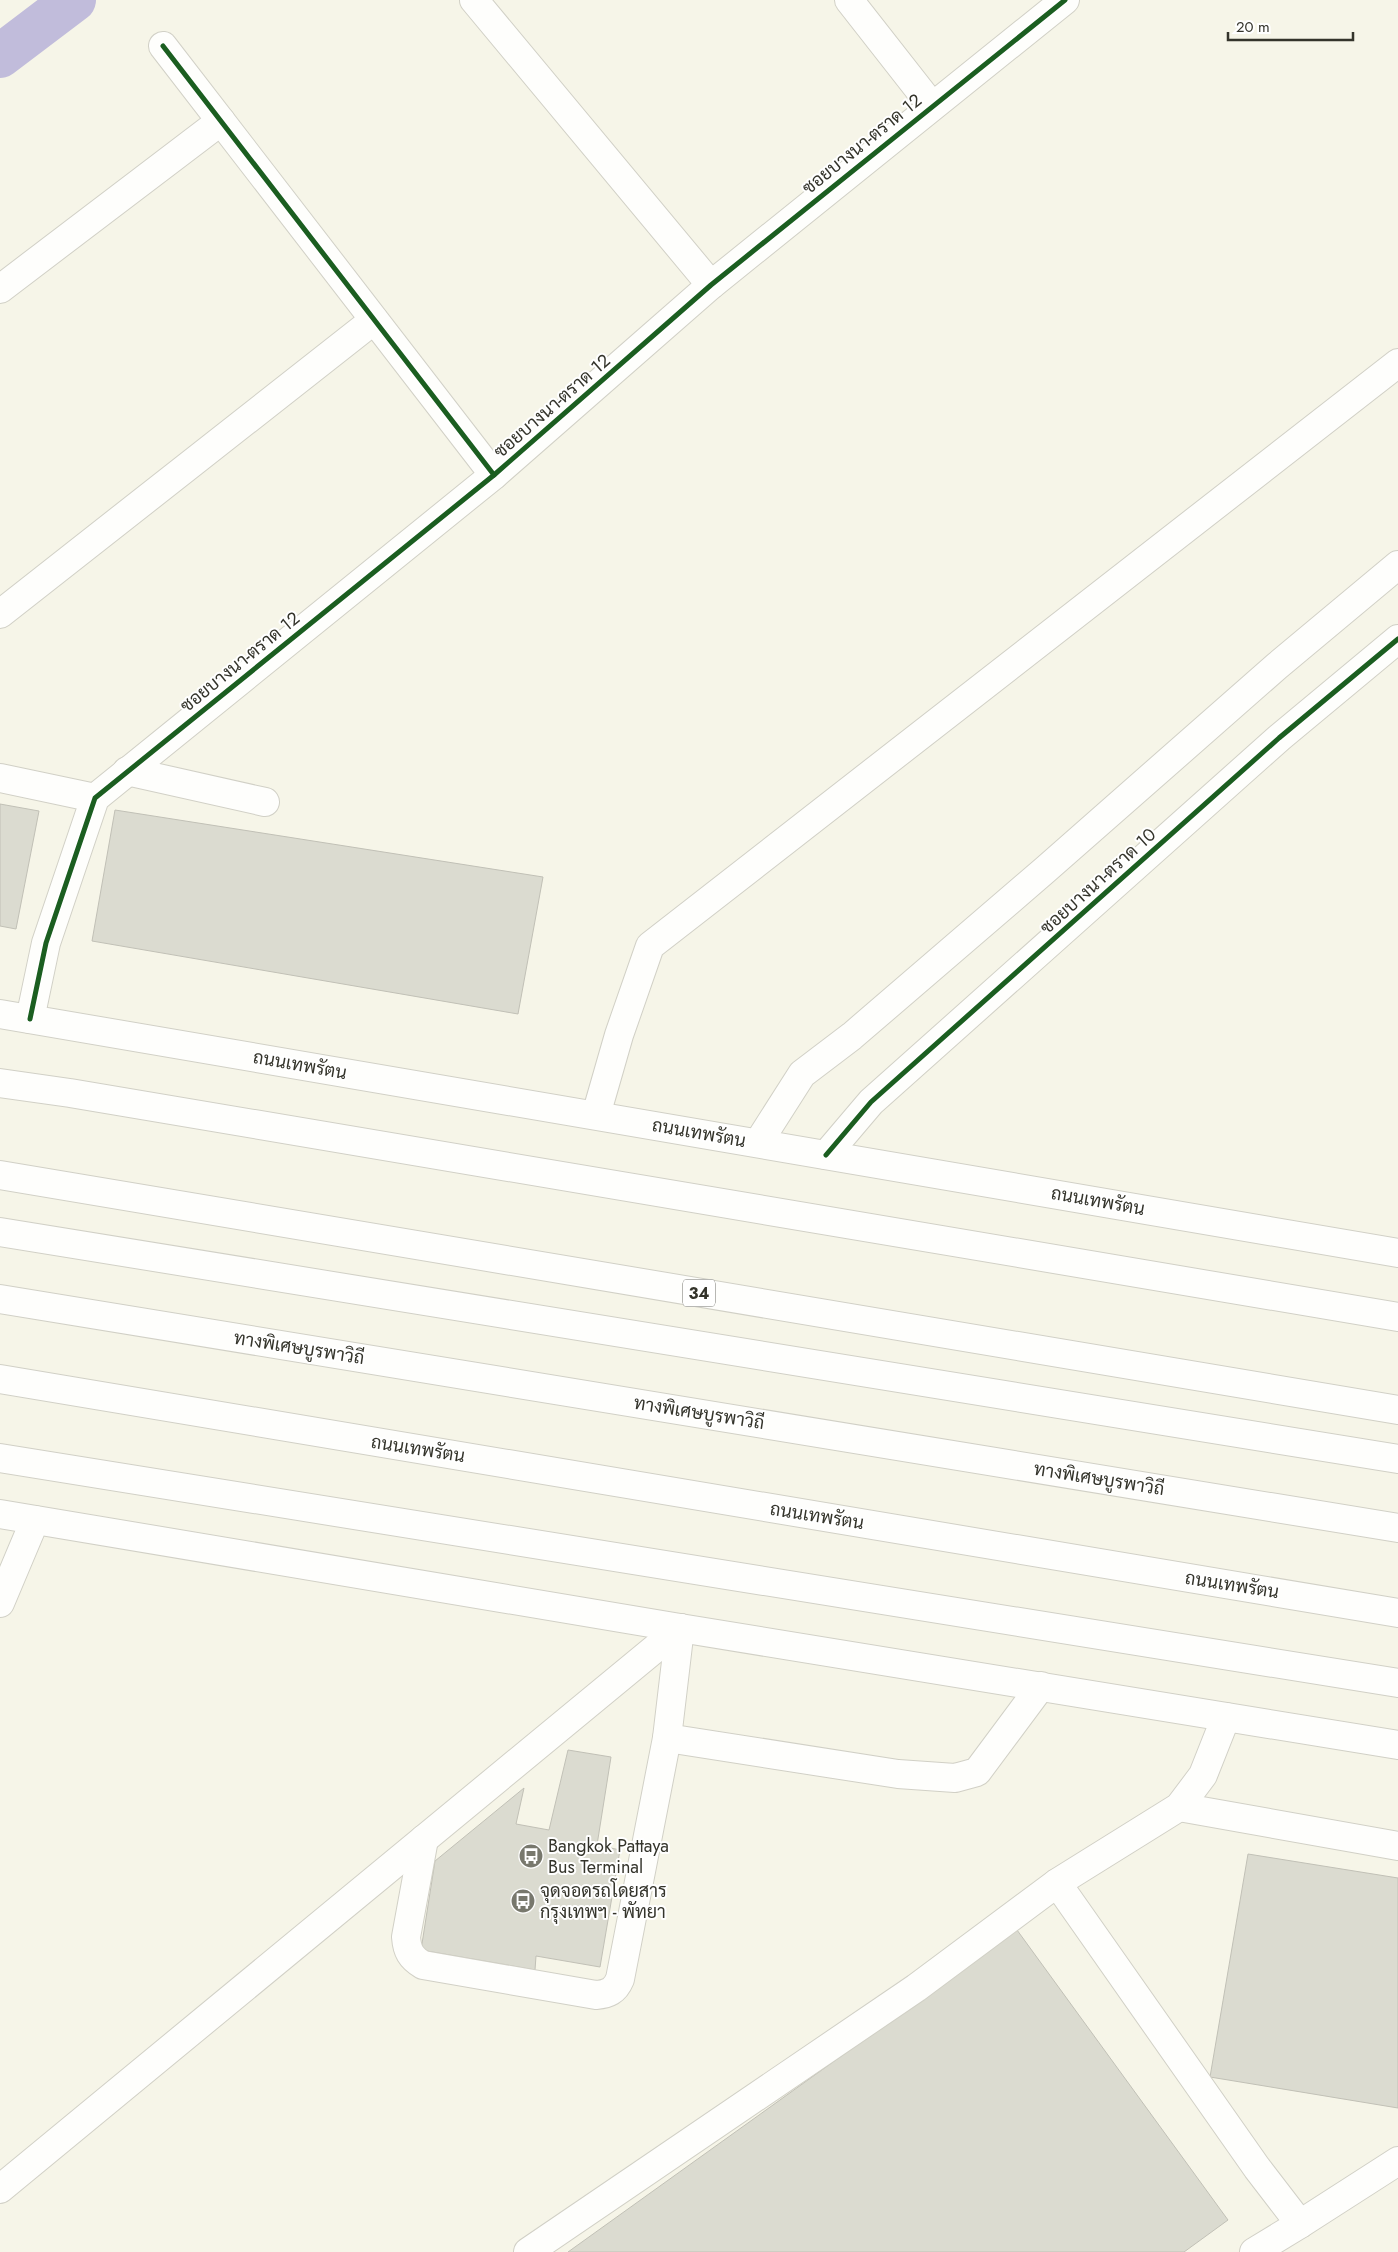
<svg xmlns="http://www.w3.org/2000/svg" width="1398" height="2252" font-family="Jost,Sarabun,sans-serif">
	<rect width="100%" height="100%" fill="#f6f5e8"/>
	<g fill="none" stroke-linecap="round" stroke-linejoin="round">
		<path stroke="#c1bcdb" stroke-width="44" d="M0 56 74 0"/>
	</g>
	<g fill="#dbdbd0" stroke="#c1c0b6">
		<path d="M0 804 39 811 16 929 0 926Z"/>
		<path d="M115 810 543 877 518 1014 92 941Z"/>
		<path d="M568 1750 611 1757 597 1845 620 1850 600 1967 536 1956 535 1970 421 1950 435 1861 524 1788 516 1824 549 1830Z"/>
		<path d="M1248 1854 1398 1878V2108L1210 2077Z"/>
		<path d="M1017 1930 1228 2220 1184 2252H568Z"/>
	</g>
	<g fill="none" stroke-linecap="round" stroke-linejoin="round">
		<defs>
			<g id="minor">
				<path d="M474 0 711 285"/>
				<path d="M849 0 932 106"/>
				<path d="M163 46 494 475"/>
				<path d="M0 289 221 121"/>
				<path d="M0 614 374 320"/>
				<path d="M127 771 265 802"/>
				<path d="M0 778 95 798"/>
				<path d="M30 1019 46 943 95 798 494 475 711 285 1065 0"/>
				<path d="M596 1115 619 1035 650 946 1398 363"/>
				<path d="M758 1143 802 1074 852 1036 1045 870 1277 666 1398 565"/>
				<path d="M826 1155 871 1102 1279 738 1398 639"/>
				<path d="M0 1603 35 1520"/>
				<path d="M667 1738 898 1774 955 1778 977 1772 1041 1686"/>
				<path d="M1179 1807 1398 1846"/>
				<path d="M424 1839 406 1937C407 1951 411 1958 423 1965L596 1995C608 1994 615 1991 620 1979L667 1738 680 1628"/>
				<path d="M1057 1883 1257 2168 1300 2224 1254 2252"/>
				<path d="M0 2189 680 1628"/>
				<path d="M1300 2224 1398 2161"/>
				<path d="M528 2252 916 1988 1057 1883 1179 1807 1203 1775 1226 1717"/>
			</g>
			<g id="major">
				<path d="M0 1014 1398 1253"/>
				<path d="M0 1083 70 1093 1398 1317"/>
				<path d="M0 1458 1398 1683"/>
				<path d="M0 1514 680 1628 1398 1745"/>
			</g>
			<g id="highway">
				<path d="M0 1175 1398 1410"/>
				<path d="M0 1232 1398 1459"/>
				<path d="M0 1299 1398 1528"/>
				<path d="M0 1379 1398 1613"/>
			</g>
		</defs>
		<use href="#minor" stroke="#d1d0c6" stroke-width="30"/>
		<use href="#major" stroke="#d1d0c6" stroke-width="30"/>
		<use href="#highway" stroke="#d1d0c6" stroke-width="30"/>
		<use href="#minor" stroke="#fefefc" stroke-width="28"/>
		<use href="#major" stroke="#fefefc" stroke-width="28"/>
		<use href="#highway" stroke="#fefefc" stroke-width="28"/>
		<defs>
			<g id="cycleway">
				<path d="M163 46 494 475"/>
				<path d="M30 1019 46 943 95 798 494 475 711 285 1065 0"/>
				<path d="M826 1155 871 1102 1279 738 1398 639"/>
			</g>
		</defs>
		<use href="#cycleway" stroke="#fff" stroke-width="8"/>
		<use href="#cycleway" stroke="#1b5e20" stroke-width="5"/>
	</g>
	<defs>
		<symbol id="bus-disc" viewBox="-11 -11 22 22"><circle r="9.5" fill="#78786d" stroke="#fff"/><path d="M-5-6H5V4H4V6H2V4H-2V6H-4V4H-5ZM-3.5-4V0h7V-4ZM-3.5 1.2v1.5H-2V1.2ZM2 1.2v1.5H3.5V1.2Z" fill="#fff"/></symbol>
	</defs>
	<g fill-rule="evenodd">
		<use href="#bus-disc" x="517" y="1842" width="28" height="28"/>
		<use href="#bus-disc" x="509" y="1887" width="28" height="28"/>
	</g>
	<g text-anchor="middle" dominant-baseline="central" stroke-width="4" stroke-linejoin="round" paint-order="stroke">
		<rect fill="#fff" stroke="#71716b" stroke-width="1" x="683" y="1279.5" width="32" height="27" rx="4"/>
		<g font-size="16" font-weight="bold" fill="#34342b">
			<text x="699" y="1293">34</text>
		</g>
		<g font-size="18" fill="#34342b" stroke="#fff">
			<text transform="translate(862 144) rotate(-39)">ซอยบางนา-ตราด 12</text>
			<text transform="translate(552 406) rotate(-41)">ซอยบางนา-ตราด 12</text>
			<text transform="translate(240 662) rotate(-39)">ซอยบางนา-ตราด 12</text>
			<text transform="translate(1098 881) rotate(-42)">ซอยบางนา-ตราด 10</text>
			<text transform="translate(300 1065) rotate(10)">ถนนเทพรัตน</text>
			<text transform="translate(699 1133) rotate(10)">ถนนเทพรัตน</text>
			<text transform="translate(1098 1201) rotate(10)">ถนนเทพรัตน</text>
			<text transform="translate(299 1348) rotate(9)">ทางพิเศษบูรพาวิถี</text>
			<text transform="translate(699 1413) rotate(9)">ทางพิเศษบูรพาวิถี</text>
			<text transform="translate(418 1449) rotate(9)">ถนนเทพรัตน</text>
			<text transform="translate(1099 1479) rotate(9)">ทางพิเศษบูรพาวิถี</text>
			<text transform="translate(817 1516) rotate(9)">ถนนเทพรัตน</text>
			<text transform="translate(1232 1585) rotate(9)">ถนนเทพรัตน</text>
		</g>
		<g font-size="18" fill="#34342b" stroke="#fff" text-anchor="start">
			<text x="548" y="1846">Bangkok Pattaya<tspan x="548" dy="21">Bus Terminal</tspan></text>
			<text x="540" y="1891">จุดจอดรถโดยสาร<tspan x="540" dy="21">กรุงเทพฯ - พัทยา</tspan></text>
		</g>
	</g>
	<path d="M1228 32v8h125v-8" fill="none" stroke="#34342b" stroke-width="2.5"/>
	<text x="1236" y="32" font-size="15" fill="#34342b" stroke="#ffffff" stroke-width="4" paint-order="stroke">20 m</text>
</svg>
